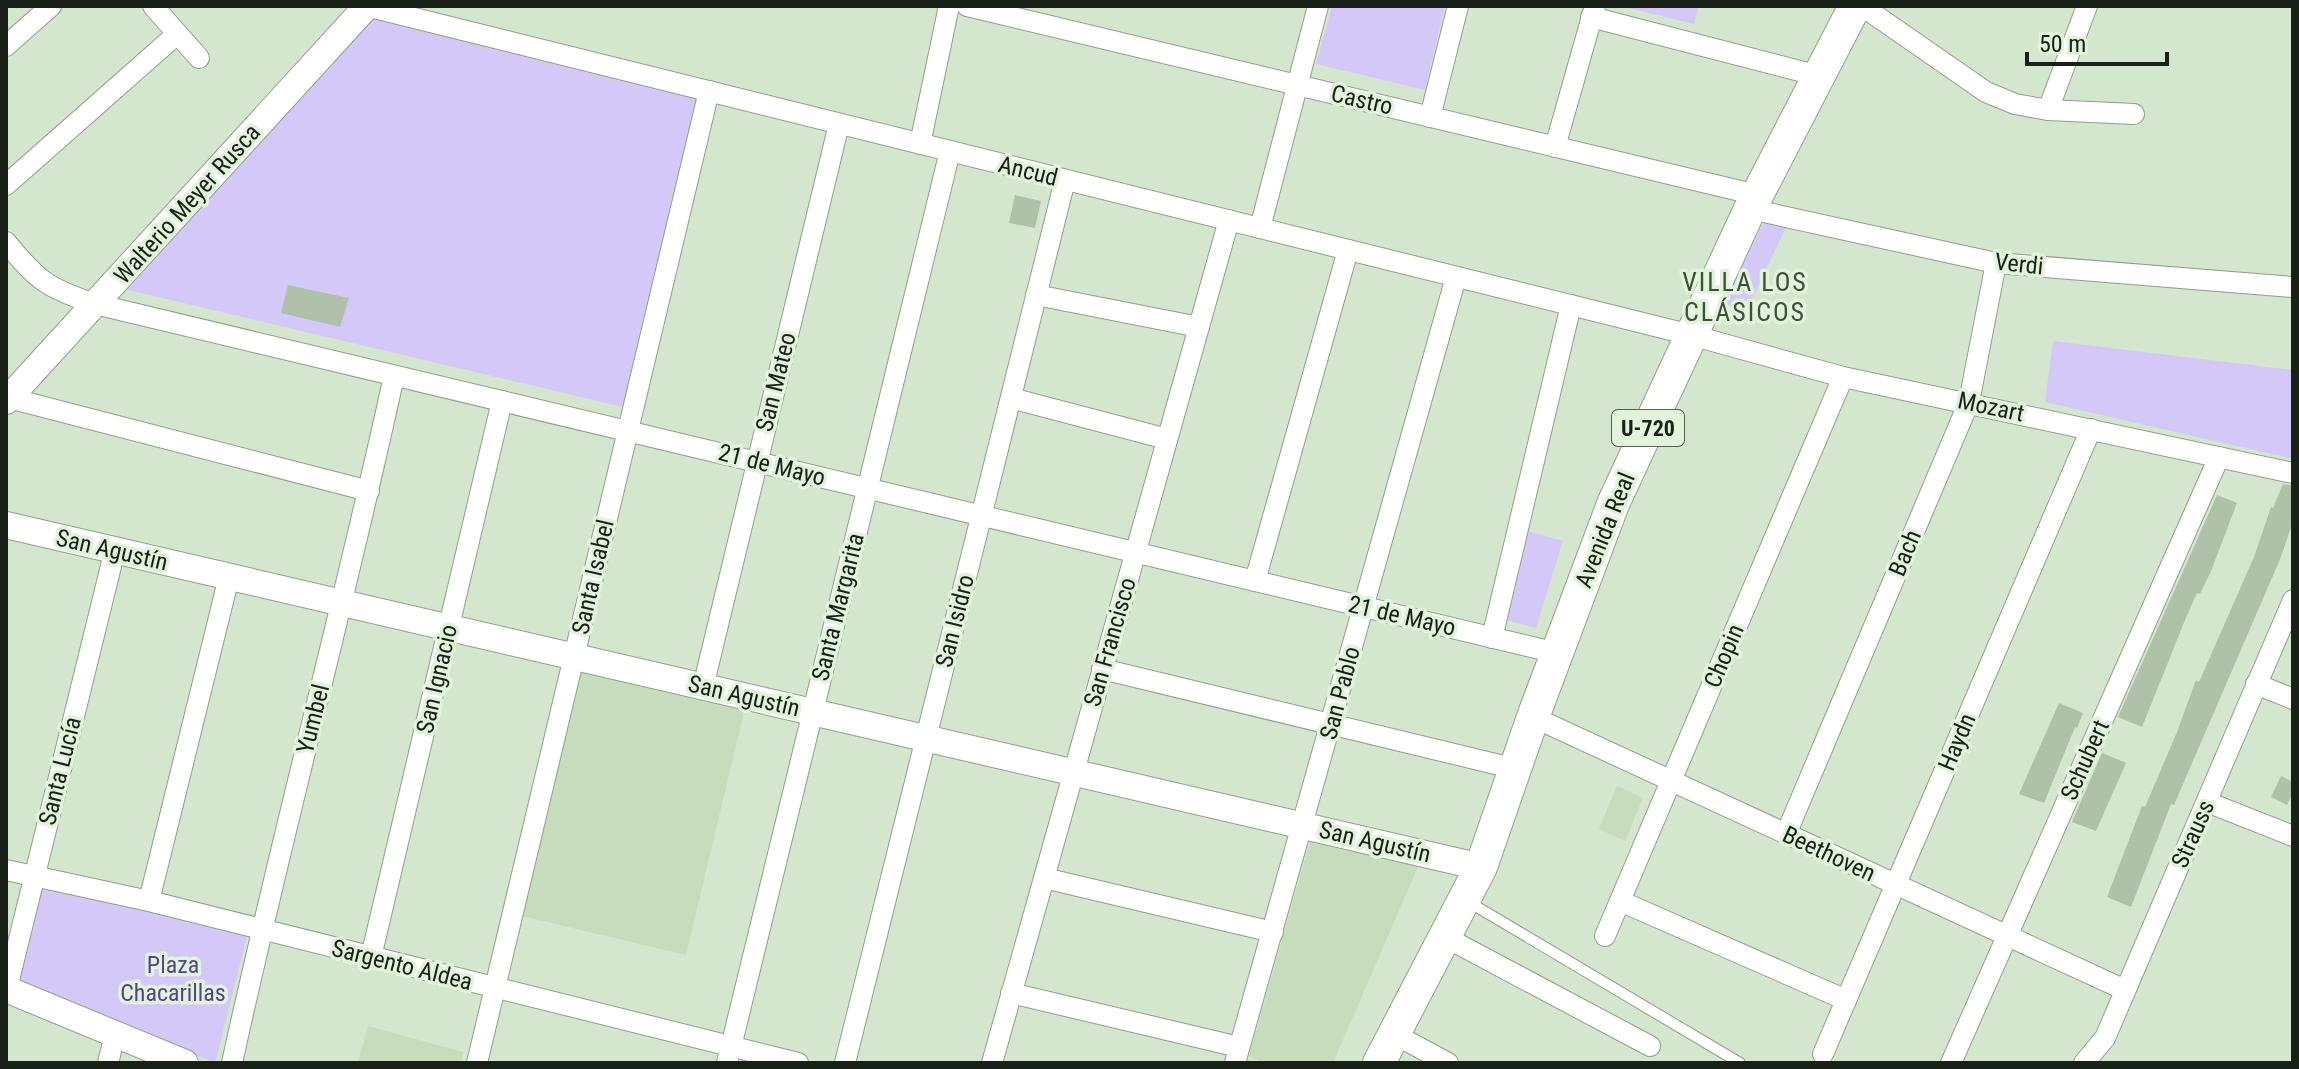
<svg xmlns="http://www.w3.org/2000/svg" width="2299" height="1069" font-family="'Roboto Condensed',sans-serif">
	<rect width="100%" height="100%" fill="#d4e6cd"/>
	<g fill="#c6dcbc">
		<path d="M581 656 748 695 686 955 518 915Z"/>
		<path d="M1617 786 1643 798 1625 841 1599 829Z"/>
		<path d="M1311 838 1420 862 1333 1063H1264L1249 1056Z"/>
		<path d="M368 1026 463 1052 461 1063H358Z"/>
	</g>
	<g fill="#d4c8f9">
		<path d="M1332 6H1445L1425 90 1316 64Z"/>
		<path d="M1621 6H1699L1694 24Z"/>
		<path d="M363 13 698 93 623 407 116 287Z"/>
		<path d="M1764 222 1786 227 1746 312 1722 305Z"/>
		<path d="M2053 341 2293 370V459L2045 402Z"/>
		<path d="M1524 530 1563 541 1536 628 1507 620Z"/>
		<path d="M41 888 248 933 215 1063 18 981Z"/>
	</g>
	<g fill="#afc1a8">
		<path d="M1015 195 1041 201 1035 228 1009 223Z"/>
		<path d="M288 285 349 298 340 327 281 313Z"/>
		<path d="M2283 484 2293 486V521L2281 557 2174 805 2171 804 2131 907 2107 897 2142 806 2145 807 2177 732 2196 680 2199 682 2254 557 2271 507 2273 508Z"/>
		<path d="M2217 495 2237 503 2211 571 2200 594 2197 593 2185 620 2142 727 2118 717Z"/>
		<path d="M2059 703 2083 713 2077 728 2075 727 2044 803 2019 794Z"/>
		<path d="M2102 753 2126 763 2096 831 2072 822Z"/>
		<path d="M2281 776 2293 782V792L2287 805 2271 797Z"/>
	</g>
	<g fill="none" stroke-linecap="round" stroke-linejoin="round">
		<defs>
			<path id="service" d="M1467 901 1740 1063"/>
			<g id="minor">
				<path d="M153 6 199 58"/>
				<path d="M366 6 1691 335 1843 377 2293 473"/>
				<path d="M967 6 1757 195"/>
				<path d="M1862 6 1986 92 2015 104 2048 110 2134 114"/>
				<path d="M1591 17 1819 76"/>
				<path d="M6 46 51 6"/>
				<path d="M2048 110 2087 6"/>
				<path d="M1430 117 1458 6"/>
				<path d="M920 144 949 6"/>
				<path d="M1555 147 1595 6"/>
				<path d="M6 185 177 34"/>
				<path d="M1750 209 1996 263 2293 287"/>
				<path d="M1260 228 1318 6"/>
				<path d="M6 242C38 281 47 288 95 304L1557 653"/>
				<path d="M1036 295 1199 327"/>
				<path d="M9 398 369 491"/>
				<path d="M1011 398 1167 439"/>
				<path d="M1255 581 1348 250"/>
				<path d="M1492 638 1571 305"/>
				<path d="M1102 669 1516 769"/>
				<path d="M2256 684 2293 699"/>
				<path d="M703 687 839 124"/>
				<path d="M1533 717 2125 990"/>
				<path d="M2207 802 2293 836"/>
				<path d="M1786 834 1969 402 1996 263"/>
				<path d="M6 870 149 901 798 1063"/>
				<path d="M1044 878 1273 932"/>
				<path d="M149 901 229 577"/>
				<path d="M1620 901 1846 1000"/>
				<path d="M1605 936 1843 377"/>
				<path d="M1445 937 1650 1046"/>
				<path d="M371 957 502 401"/>
				<path d="M6 992 115 550"/>
				<path d="M1011 993 1239 1047"/>
				<path d="M1394 1034 1448 1063"/>
				<path d="M1823 1054 2091 429"/>
				<path d="M108 1063 115 1035"/>
				<path d="M232 1063C282 833 344 606 394 376"/>
				<path d="M477 1063 709 91"/>
				<path d="M727 1063 950 151"/>
				<path d="M845 1063 1065 180"/>
				<path d="M992 1063 1229 220"/>
				<path d="M1235 1063 1456 277"/>
				<path d="M1951 1063 2219 457"/>
				<path d="M2084 1063 2105 1038 2293 600"/>
			</g>
			<g id="tertiary">
				<path d="M6 401 367 6"/>
				<path d="M6 525 1481 867"/>
				<path d="M6 989 185 1063"/>
			</g>
			<path id="primary" d="M1379 1063 1481 867 1533 717 1613 504 1750 209 1855 6"/>
		</defs>
		<use href="#service" stroke="#8fa088" stroke-width="12"/>
		<use href="#minor" stroke="#8fa088" stroke-width="22"/>
		<use href="#tertiary" stroke="#8fa088" stroke-width="28"/>
		<use href="#primary" stroke="#8fa088" stroke-width="34"/>
		<use href="#service" stroke="#fff" stroke-width="10"/>
		<use href="#minor" stroke="#fff" stroke-width="20"/>
		<use href="#tertiary" stroke="#fff" stroke-width="26"/>
		<use href="#primary" stroke="#fff" stroke-width="32"/>
	</g>
	<g text-anchor="middle" dominant-baseline="central" stroke-width="7" stroke-linejoin="round" paint-order="stroke">
		<rect fill="#e1f3da" stroke="#555f52" stroke-width="2" x="1612" y="410" width="72" height="36" rx="6"/>
		<g font-size="22" font-weight="bold" fill="#192017">
			<text x="1648" y="428">U-720</text>
		</g>
		<g font-size="24" fill="#192017" stroke="#e1f3da">
			<text transform="translate(1362 100) rotate(13)">Castro</text>
			<text transform="translate(1028 171) rotate(14)">Ancud</text>
			<text transform="translate(187 204) rotate(-48)">Walterio Meyer Rusca</text>
			<text transform="translate(2019 264) rotate(6)">Verdi</text>
			<text transform="translate(776 382) rotate(-76)">San Mateo</text>
			<text transform="translate(1991 407) rotate(12)">Mozart</text>
			<text transform="translate(772 465) rotate(14)">21 de Mayo</text>
			<text transform="translate(1605 530) rotate(-68)">Avenida Real</text>
			<text transform="translate(112 550) rotate(13)">San Agustín</text>
			<text transform="translate(1905 553) rotate(-67)">Bach</text>
			<text transform="translate(593 577) rotate(-77)">Santa Isabel</text>
			<text transform="translate(838 607) rotate(-76)">Santa Margarita</text>
			<text transform="translate(1402 616) rotate(13)">21 de Mayo</text>
			<text transform="translate(955 621) rotate(-76)">San Isidro</text>
			<text transform="translate(1110 642) rotate(-74)">San Francisco</text>
			<text transform="translate(1724 656) rotate(-67)">Chopin</text>
			<text transform="translate(437 679) rotate(-77)">San Ignacio</text>
			<text transform="translate(1340 693) rotate(-75)">San Pablo</text>
			<text transform="translate(744 696) rotate(13)">San Agustín</text>
			<text transform="translate(313 719) rotate(-76)">Yumbel</text>
			<text transform="translate(1957 742) rotate(-67)">Haydn</text>
			<text transform="translate(2085 760) rotate(-66)">Schubert</text>
			<text transform="translate(60 771) rotate(-76)">Santa Lucía</text>
			<text transform="translate(2193 834) rotate(-66)">Strauss</text>
			<text transform="translate(1375 842) rotate(13)">San Agustín</text>
			<text transform="translate(1829 854) rotate(25)">Beethoven</text>
			<text transform="translate(402 965) rotate(14)">Sargento Aldea</text>
		</g>
		<g font-size="24" fill="#59448a" stroke="#e1f3da">
			<text x="173" y="965">Plaza<tspan x="173" dy="28">Chacarillas</tspan></text>
		</g>
		<g font-size="26" letter-spacing="2" fill="#404f3a" stroke="#e1f3da">
			<text x="1745" y="282">VILLA LOS<tspan x="1745" dy="30">CLÁSICOS</tspan></text>
		</g>
	</g>
	<rect width="2299" height="1069" fill="none" stroke="#192017" stroke-width="16"/>
	<path d="M2027 52v12h140v-12" fill="none" stroke="#192017" stroke-width="4"/>
	<text x="2039" y="52" font-size="24" fill="#192017" stroke="#e1f3da" stroke-width="6" paint-order="stroke">50 m</text>
</svg>
